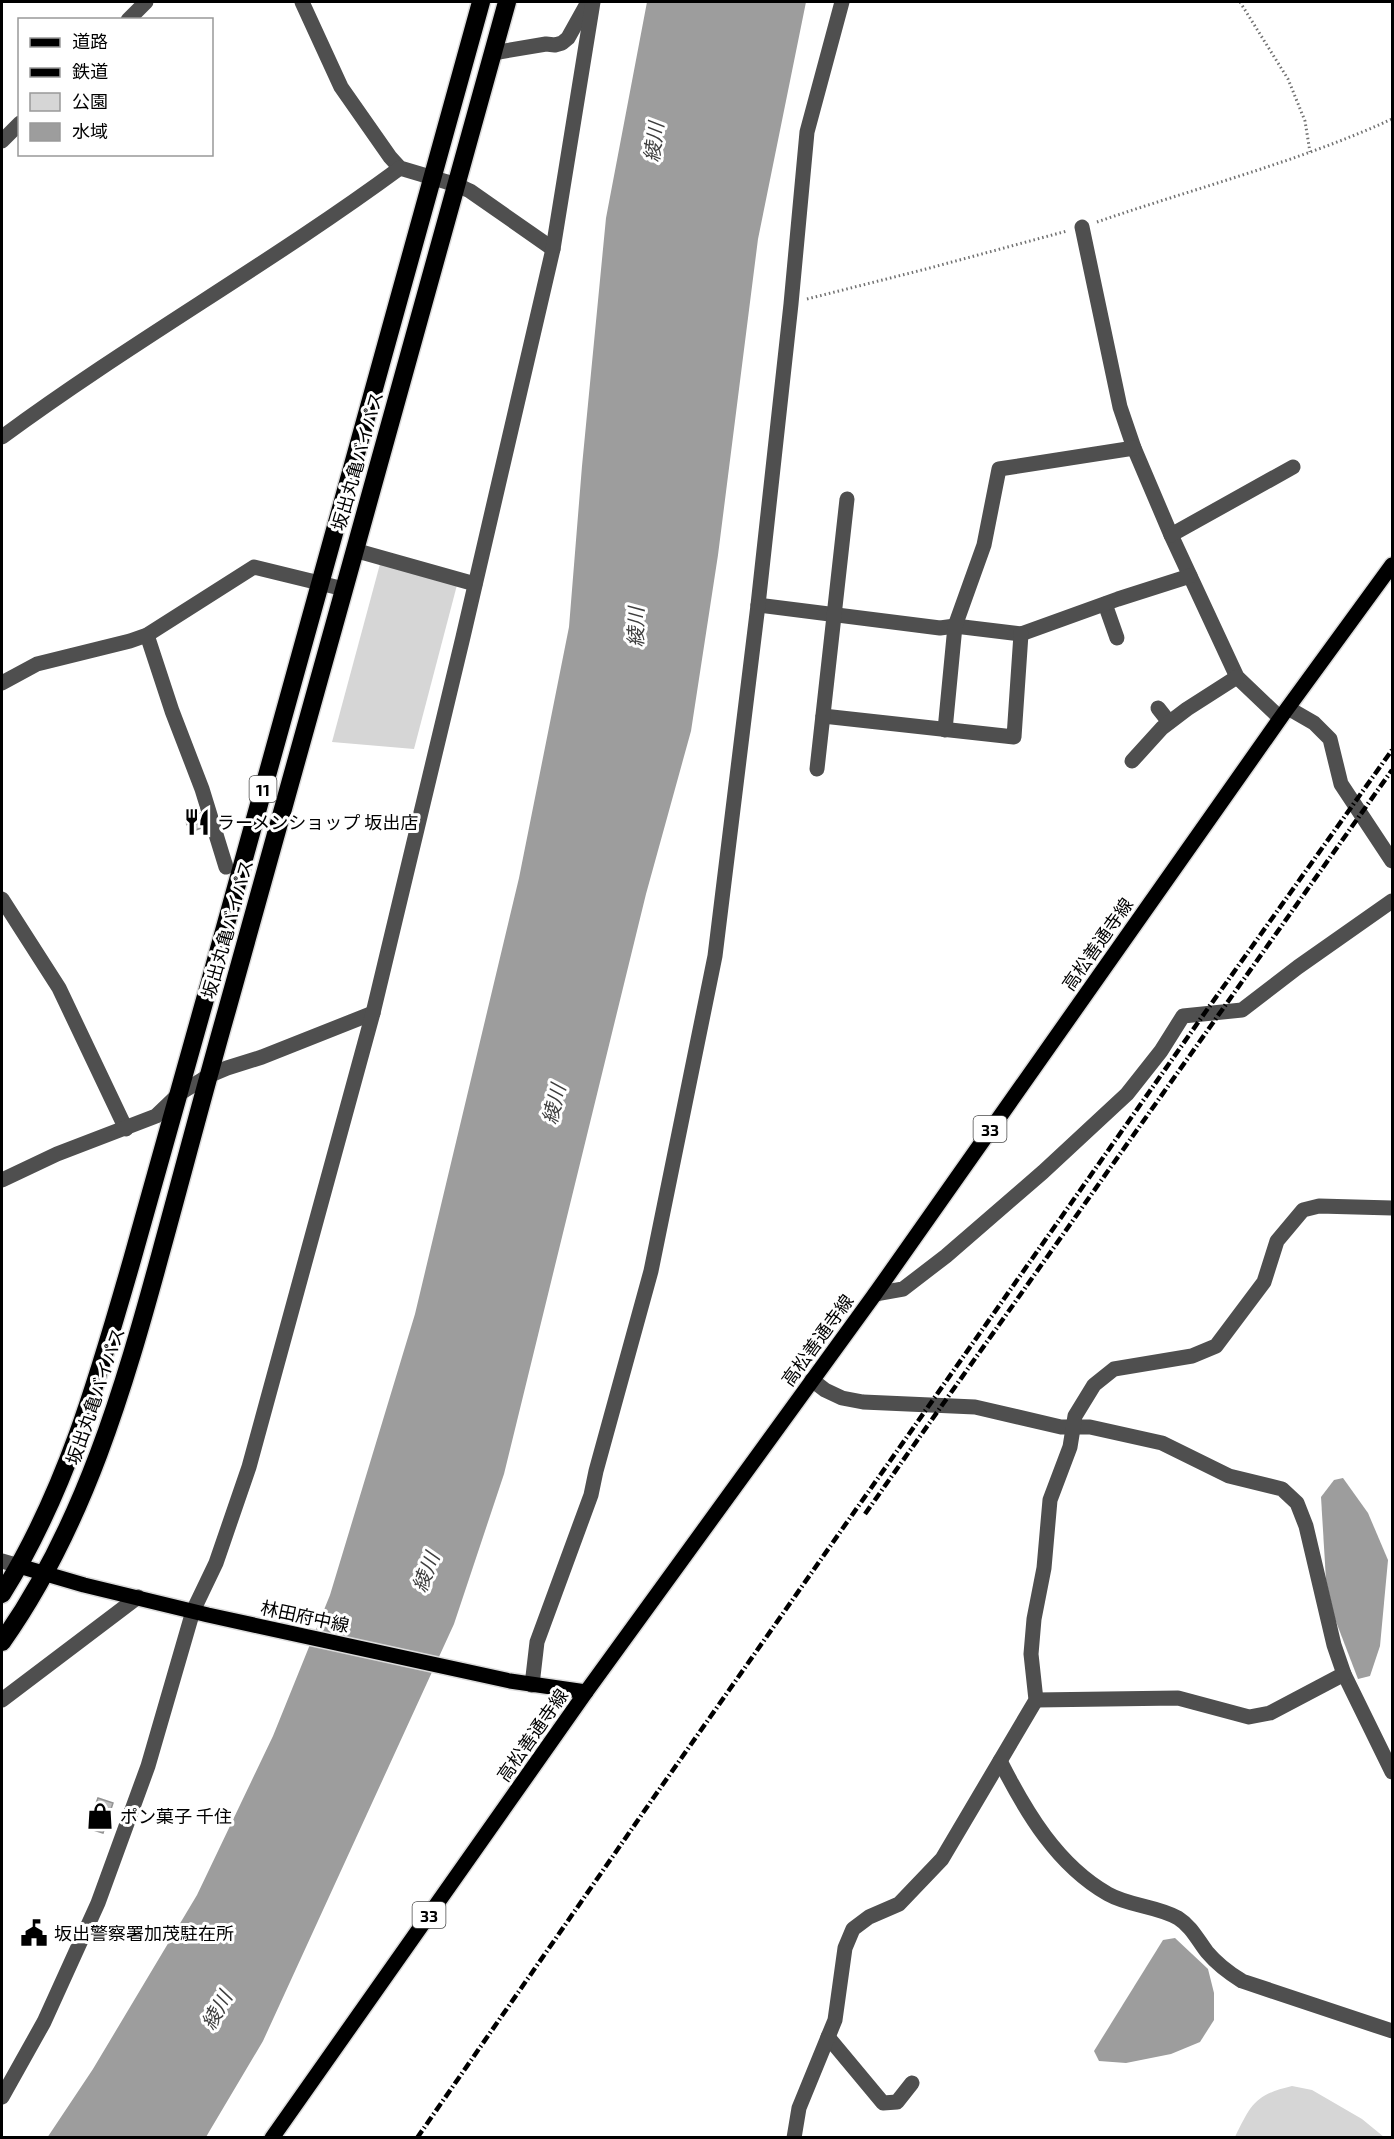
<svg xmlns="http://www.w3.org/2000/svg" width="1394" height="2139" font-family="'Exo 2','Noto Sans JP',sans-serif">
	<rect width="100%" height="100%" fill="#fff"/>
	<g fill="#d6d6d6">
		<path d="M380 564 457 585 414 749 332 742Z"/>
		<path d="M1292 2086 1312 2090 1362 2119 1384 2137H1235C1251 2105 1254 2095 1292 2086Z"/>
	</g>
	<g fill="#9d9d9d">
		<path d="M647 2H806L758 239 718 555 691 731 646 894 504 1474 454 1624 263 2041 206 2137 47 2138 93 2069 197 1895 273 1736 330 1595 415 1314 519 878 569 627 582 466 606 218Z"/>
		<path d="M1343 1478 1368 1513 1388 1560 1380 1646 1370 1676 1358 1679 1335 1619 1326 1580 1321 1497 1334 1480Z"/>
		<path d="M1175 1938 1208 1969 1214 1993V2020L1200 2042 1171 2054 1126 2063 1099 2061 1094 2051 1163 1940Z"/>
	</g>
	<g fill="#bfbfbf" stroke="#939393" stroke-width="1.5">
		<path d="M204 812 210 825 190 832 185 819Z"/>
		<path d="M98 1798 113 1803 103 1833 87 1828Z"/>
	</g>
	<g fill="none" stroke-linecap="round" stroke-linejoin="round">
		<defs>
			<g id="major">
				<path d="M19 1566 84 1585 208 1615 510 1681 586 1692"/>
				<path d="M272 2138 586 1692 875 1294 1284 713 1392 565"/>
			</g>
			<g id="highway">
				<path d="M2 1594C66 1492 99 1375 132 1260 158 1166 185 1072 211 978 300 652 392 327 481 2"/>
				<path d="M2 1642C84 1526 124 1388 161 1252 183 1172 204 1091 227 1010 320 674 415 338 507 2"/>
			</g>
		</defs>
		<use href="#major" stroke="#dbdbdb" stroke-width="18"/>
		<use href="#highway" stroke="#dbdbdb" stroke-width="21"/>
		<g stroke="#717171" stroke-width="3" stroke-dasharray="1.5 3" stroke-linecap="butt">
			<path d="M1240 2 1288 79 1305 121 1310 152"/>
			<path d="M1097 222C1195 188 1298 162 1392 119"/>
			<path d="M807 299 926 269 1067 231"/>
		</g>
		<g stroke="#4f4f4f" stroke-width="15">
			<path d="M302 2 341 87 390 157 400 168 457 185 470 191 553 249"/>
			<path d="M128 20 146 2"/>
			<path d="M493 53 546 44 555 45 562 43 568 38 588 2"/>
			<path d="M2 141 20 123"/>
			<path d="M1082 227 1120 407 1134 448 1171 535 1237 677 1280 718"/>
			<path d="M2 437C131 342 271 263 400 168"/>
			<path d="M1171 535 1293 467"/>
			<path d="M354 550 475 584"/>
			<path d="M1105 604 1117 638"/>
			<path d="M758 605 940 628 955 626 1021 634 1118 599 1190 576"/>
			<path d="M147 635 172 711 202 789 226 867"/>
			<path d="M2 683 37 664 130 641 147 635 254 567 344 589"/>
			<path d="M1158 708 1169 722"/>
			<path d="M1288 708 1314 723 1330 739 1341 784 1392 861"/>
			<path d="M823 716 1014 737 1021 634"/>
			<path d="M945 730 955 626 984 545 999 469 1134 448"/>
			<path d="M1132 761 1162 728 1187 709 1237 677"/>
			<path d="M817 769 847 499"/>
			<path d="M2 899 59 988 126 1129"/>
			<path d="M2 1180 57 1154 156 1116 179 1094 208 1076 227 1068 262 1057 373 1013"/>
			<path d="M875 1294 903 1289 946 1256 1043 1172 1127 1094 1161 1051 1183 1016 1242 1010 1298 967 1392 901"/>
			<path d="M812 1380 825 1390 842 1398 863 1402 975 1407 1061 1427H1090L1162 1443 1229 1476 1282 1489 1297 1503 1306 1526 1334 1645 1344 1674 1392 1772"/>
			<path d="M2 1561 19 1566"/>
			<path d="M532 1685 537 1642 591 1495 596 1471 651 1271 715 956 758 605 791 304 807 132 842 2"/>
			<path d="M2 1700 138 1597"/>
			<path d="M1036 1700 1178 1698 1249 1717 1270 1713 1344 1674"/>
			<path d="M1000 1761C1026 1812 1057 1865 1108 1894 1129 1906 1157 1906 1178 1918 1192 1927 1197 1939 1207 1952 1217 1964 1229 1973 1242 1981L1392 2031"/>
			<path d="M828 2037 883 2103 897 2102 912 2083"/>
			<path d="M2 2097 44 2022 98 1903 148 1766 193 1611 216 1563 249 1467 373 1013 463 637 553 249 593 2"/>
			<path d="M794 2138 799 2108 835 2020 845 1948 853 1929 869 1917 899 1904 942 1859 1036 1700 1031 1654 1034 1619 1044 1568 1050 1500 1070 1447 1075 1416 1094 1385 1114 1369 1192 1356 1216 1346 1264 1282 1277 1241 1303 1210 1319 1206 1392 1208"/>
		</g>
		<use href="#major" stroke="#000" stroke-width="15"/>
		<use href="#highway" stroke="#000" stroke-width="18"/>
		<g stroke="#000" stroke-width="4.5" stroke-dasharray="9 3 1.5 3" stroke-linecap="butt">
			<path d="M865 1514 1392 770"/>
			<path d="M417 2138 654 1797 1204 1014 1392 750"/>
		</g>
	</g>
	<defs>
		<symbol id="restaurant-bare" viewBox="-9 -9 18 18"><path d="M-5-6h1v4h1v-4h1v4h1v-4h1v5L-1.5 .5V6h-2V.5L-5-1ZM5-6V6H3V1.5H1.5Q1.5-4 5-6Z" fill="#000" stroke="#fff" stroke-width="2.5" paint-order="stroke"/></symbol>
		<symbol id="shop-bare" viewBox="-9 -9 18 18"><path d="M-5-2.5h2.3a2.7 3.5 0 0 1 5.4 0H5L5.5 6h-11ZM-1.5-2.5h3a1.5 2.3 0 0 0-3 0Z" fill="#000" stroke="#fff" stroke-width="2.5" paint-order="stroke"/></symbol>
		<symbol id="civic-bare" viewBox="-9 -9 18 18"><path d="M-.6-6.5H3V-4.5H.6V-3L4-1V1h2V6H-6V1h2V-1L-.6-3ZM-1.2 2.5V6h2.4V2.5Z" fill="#000" stroke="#fff" stroke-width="2.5" paint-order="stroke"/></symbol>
	</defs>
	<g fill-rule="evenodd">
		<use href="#restaurant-bare" x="178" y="803" width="38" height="38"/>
		<use href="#shop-bare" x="81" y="1797" width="38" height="38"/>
		<use href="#civic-bare" x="15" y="1914" width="38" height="38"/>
	</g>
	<g text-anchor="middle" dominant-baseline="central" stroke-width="6" stroke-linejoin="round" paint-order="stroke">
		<g fill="#fff" stroke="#4c4c4c" stroke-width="1.5">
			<rect x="249.5" y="776" width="27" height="26" rx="4.5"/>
			<rect x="973.5" y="1116" width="33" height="26" rx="4.5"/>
			<rect x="412.5" y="1902" width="33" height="26" rx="4.5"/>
		</g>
		<g font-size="16" font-weight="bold" fill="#000">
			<text x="263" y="789">11</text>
			<text x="990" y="1129">33</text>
			<text x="429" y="1915">33</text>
		</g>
		<g font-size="18" fill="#000" stroke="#fff">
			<text transform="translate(357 461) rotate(-74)">坂出丸亀バイパス</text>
			<text transform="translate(227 929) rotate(-74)">坂出丸亀バイパス</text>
			<text transform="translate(1097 944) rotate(-55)">高松善通寺線</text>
			<text transform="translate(817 1340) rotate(-54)">高松善通寺線</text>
			<text transform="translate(95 1396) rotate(-71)">坂出丸亀バイパス</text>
			<text transform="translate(305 1616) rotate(12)">林田府中線</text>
			<text transform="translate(532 1735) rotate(-55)">高松善通寺線</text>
		</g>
		<g font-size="18" fill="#000" stroke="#fff" text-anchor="start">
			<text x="217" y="822">ラーメンショップ 坂出店</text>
			<text x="120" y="1816">ポン菓子 千住</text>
			<text x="54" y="1933">坂出警察署加茂駐在所</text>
		</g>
		<g font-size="20" font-style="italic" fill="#3e3e3e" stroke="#fff">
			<text transform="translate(653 142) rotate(-83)">綾川</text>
			<text transform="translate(635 627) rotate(-89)">綾川</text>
			<text transform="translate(553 1104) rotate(-76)">綾川</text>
			<text transform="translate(425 1572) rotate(-69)">綾川</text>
			<text transform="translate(216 2010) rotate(-61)">綾川</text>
		</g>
	</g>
	<rect width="1394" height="2139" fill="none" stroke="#000000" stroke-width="6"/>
	<rect x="18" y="18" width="195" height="138" fill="#ffffff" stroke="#999999" stroke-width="1.5"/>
	<rect x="30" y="38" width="30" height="9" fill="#000000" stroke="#999999" stroke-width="1.5"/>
	<text x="72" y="48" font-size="18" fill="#000000">道路</text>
	<rect x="30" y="68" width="30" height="9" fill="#000000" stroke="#999999" stroke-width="1.5"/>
	<text x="72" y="78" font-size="18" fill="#000000">鉄道</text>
	<rect x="30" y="93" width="30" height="18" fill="#d6d6d6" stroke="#999999" stroke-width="1.5"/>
	<text x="72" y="108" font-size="18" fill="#000000">公園</text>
	<rect x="30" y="123" width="30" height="18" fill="#9d9d9d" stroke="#999999" stroke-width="1.5"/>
	<text x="72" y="138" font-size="18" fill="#000000">水域</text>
</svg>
